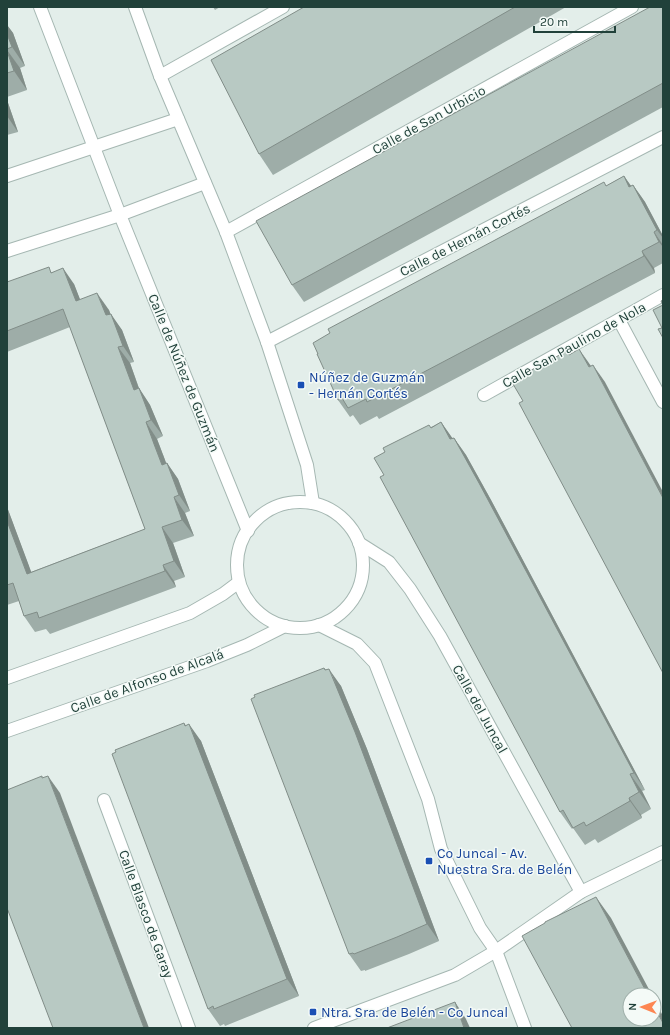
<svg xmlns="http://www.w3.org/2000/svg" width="670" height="1035" font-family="Karla,sans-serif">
	<rect width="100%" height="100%" fill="#e3eeea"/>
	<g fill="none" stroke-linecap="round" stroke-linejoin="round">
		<defs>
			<g id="street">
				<path d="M40 7 120 215 248 531"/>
				<path d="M135 7 160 76 226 232 267 342 307 465 313 503"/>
				<path d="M160 76 283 7"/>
				<path d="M7 176 178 119"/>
				<path d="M226 232 632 7"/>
				<path d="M7 251 120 215 205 183"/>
				<path d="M619 320 663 402"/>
				<path d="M267 342 663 137"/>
				<path d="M484 395 663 295"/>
				<circle cx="300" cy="565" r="63"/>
				<path d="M359 543 389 562 410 589 440 636 581 892"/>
				<path d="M319 625 357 644 375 663 428 799 441 849 480 928 496 951 525 1028"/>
				<path d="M7 678 190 613 223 594 239 582"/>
				<path d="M7 731 207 661 247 645 285 626"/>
				<path d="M104 800 189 1028"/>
				<path d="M314 1028 455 975 496 951 581 892 663 852"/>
			</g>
		</defs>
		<use href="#street" stroke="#a5b7b2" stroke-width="14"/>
		<use href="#street" stroke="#fff" stroke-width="12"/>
	</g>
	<g fill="#9eada8">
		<path d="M213 7H220L215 10Z"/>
		<path d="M304 7H566L273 175 259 154Z"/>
		<path d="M663 7V107L304 302 292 285Z"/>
		<path d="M7 25 13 33 25 66 20 68 27 90 7 97Z"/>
		<path d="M7 100 18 132 7 135Z"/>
		<path d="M624 176 631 186 633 185 645 202 663 236V263L654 268 655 273 379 419 377 416 360 425 353 415 350 417 338 400 606 186Z"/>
		<path d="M53 272 74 284 80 300 109 310 110 314 122 330 134 362 130 363 139 388 150 405 163 436 157 439 165 460 166 464 167 463 178 479 190 511 185 513 194 536 173 543 185 577 174 581 176 587 50 634 46 629 35 632 24 616 19 601 7 605V507L31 572 145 529 70 327 7 352V282Z"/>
		<path d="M441 422 452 438H454L466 455 491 500 645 790 642 791 651 809 641 815 642 818 598 843 595 839 585 845 573 828 572 829 560 812 384 475 431 427Z"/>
		<path d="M324 668 341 686 367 749 439 941 409 954 365 971V970L361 971 349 954Z"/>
		<path d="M186 725 201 741 299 996 225 1026 224 1024 220 1026 208 1009Z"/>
	</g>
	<g fill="#818d88">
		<path d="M7 25 13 33 25 66 12 47 7 34Z"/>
		<path d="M7 50 20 68 27 90 14 71Z"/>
		<path d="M7 100 18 132 7 116Z"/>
		<path d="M624 176 636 193 629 187Z"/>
		<path d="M633 185 645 202 663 236V238L657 230Z"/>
		<path d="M654 232 663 245V247L659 242Z"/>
		<path d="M642 251 654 268 655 273 644 256Z"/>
		<path d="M63 268 74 284 87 317 76 301Z"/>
		<path d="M97 293 109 310 117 331 106 315Z"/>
		<path d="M111 314 122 330 134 362 123 346Z"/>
		<path d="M118 347 130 363 145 406 134 390Z"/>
		<path d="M579 349 591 366 589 367Z"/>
		<path d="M593 365 605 382 663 492V498Z"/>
		<path d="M139 388 150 405 163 436 151 420Z"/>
		<path d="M146 422 157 439 173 481 162 465 154 444Z"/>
		<path d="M441 422 453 439H450Z"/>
		<path d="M454 438 466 455 491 500 645 790 634 773Z"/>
		<path d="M167 463 178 479 190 511 179 495Z"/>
		<path d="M174 497 185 513 194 536 182 520Z"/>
		<path d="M7 507 38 590 27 574 7 521Z"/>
		<path d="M162 527 173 543 185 577 174 561Z"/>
		<path d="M163 565 174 581 176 587 165 571Z"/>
		<path d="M324 668 336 684 329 669 341 686 367 749 439 941 427 924Z"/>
		<path d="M184 723 194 736 189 724 201 741 299 996 287 979Z"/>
		<path d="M630 774 642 791 651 809 639 792Z"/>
		<path d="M48 776 60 793 149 1028H144Z"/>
		<path d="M629 798 641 815 642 818 630 801Z"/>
		<path d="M596 897 611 918 652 995H648Z"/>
		<path d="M654 999 663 1016V1023L654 1006Z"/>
		<path d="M455 1002 466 1019 470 1028H464Z"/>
	</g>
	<g fill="#b8c9c3" stroke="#818d88">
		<path d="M304 7H515L259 154 211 60Z"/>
		<path d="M650 7H663V83L292 285 256 221Z"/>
		<path d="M7 34 12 47 7 49Z"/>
		<path d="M7 51 14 71 7 73Z"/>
		<path d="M624 176 629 187 633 185 657 230 654 232 659 242 642 251 644 256 367 402 366 399 348 408 342 398 338 400 317 354H318L313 343 330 333 328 329 604 182 606 186Z"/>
		<path d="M49 267 51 273 63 268 76 301 97 293 106 315 111 314 123 346 118 347 134 390 139 388 151 420 146 422 154 444 162 465 167 463 179 495 174 497 182 520 162 527 174 561 163 565 165 571 39 618 37 612 24 616 13 583 7 585V521L27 574 145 529 63 309 7 331V282Z"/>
		<path d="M663 300V338L658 329 662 328 653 310 663 305 661 301Z"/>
		<path d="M579 349 589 367 593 365 663 498V673L519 403 523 401 513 384 523 379 522 375 567 351 569 355Z"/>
		<path d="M441 422 450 439 454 438 479 483 634 773 630 774 639 792 629 798 630 801 586 826 584 822 573 828 563 810 560 812 380 477 384 475 374 458 385 452 383 448 429 425 431 428Z"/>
		<path d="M324 668 325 670 329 669 355 732 427 924 397 937 354 954 353 953 349 954 251 699 255 697 254 695Z"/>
		<path d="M184 723 185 726 189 724 287 979 214 1009 213 1006 208 1009 112 754 116 752 115 750Z"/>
		<path d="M42 776V778L48 776 144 1028H53L7 908V790Z"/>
		<path d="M596 897 648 995H630V1019H654V1006L663 1023V1028H572L522 936 545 923V922Z"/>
		<path d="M455 1002 464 1028H387Z"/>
	</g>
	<g fill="#1a4fb4" stroke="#f4faf7" stroke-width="1.5">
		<rect x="297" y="381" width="8" height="8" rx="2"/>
		<rect x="425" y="857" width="8" height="8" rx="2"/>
		<rect x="309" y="1008" width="8" height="8" rx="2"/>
	</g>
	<g text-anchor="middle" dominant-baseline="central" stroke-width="3" stroke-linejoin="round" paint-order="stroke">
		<g font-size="14" fill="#21413a" stroke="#f4faf7">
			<text transform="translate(429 120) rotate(-29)">Calle de San Urbicio</text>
			<text transform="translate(465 240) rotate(-27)">Calle de Hernán Cortés</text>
			<text transform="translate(574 345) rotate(-29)">Calle San Paulino de Nola</text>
			<text transform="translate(184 373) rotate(68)">Calle de Núñez de Guzmán</text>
			<text transform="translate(147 681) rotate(-20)">Calle de Alfonso de Alcalá</text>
			<text transform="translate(480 709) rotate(61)">Calle del Juncal</text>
			<text transform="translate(146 914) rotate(70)">Calle Blasco de Garay</text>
		</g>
		<g font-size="14" fill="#164399" stroke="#f4faf7" text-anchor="start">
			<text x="309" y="377">Núñez de Guzmán<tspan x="309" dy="16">- Hernán Cortés</tspan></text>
			<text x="437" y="853">Cº Juncal - Av.<tspan x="437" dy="16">Nuestra Sra. de Belén</tspan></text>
			<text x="321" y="1012">Ntra. Sra. de Belén - Cº Juncal</text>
		</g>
	</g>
	<rect width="670" height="1035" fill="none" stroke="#21413a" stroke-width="16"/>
	<g transform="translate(642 1007) rotate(271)"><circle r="19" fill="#f4faf7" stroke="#a0b0ab"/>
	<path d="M0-3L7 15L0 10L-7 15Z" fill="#fd8652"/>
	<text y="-6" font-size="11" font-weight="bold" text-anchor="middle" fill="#21413a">N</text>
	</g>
	<path d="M534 26v6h81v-6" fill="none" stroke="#21413a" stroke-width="2"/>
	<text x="540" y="26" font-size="12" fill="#21413a" stroke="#f4faf7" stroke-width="3" paint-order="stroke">20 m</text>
</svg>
